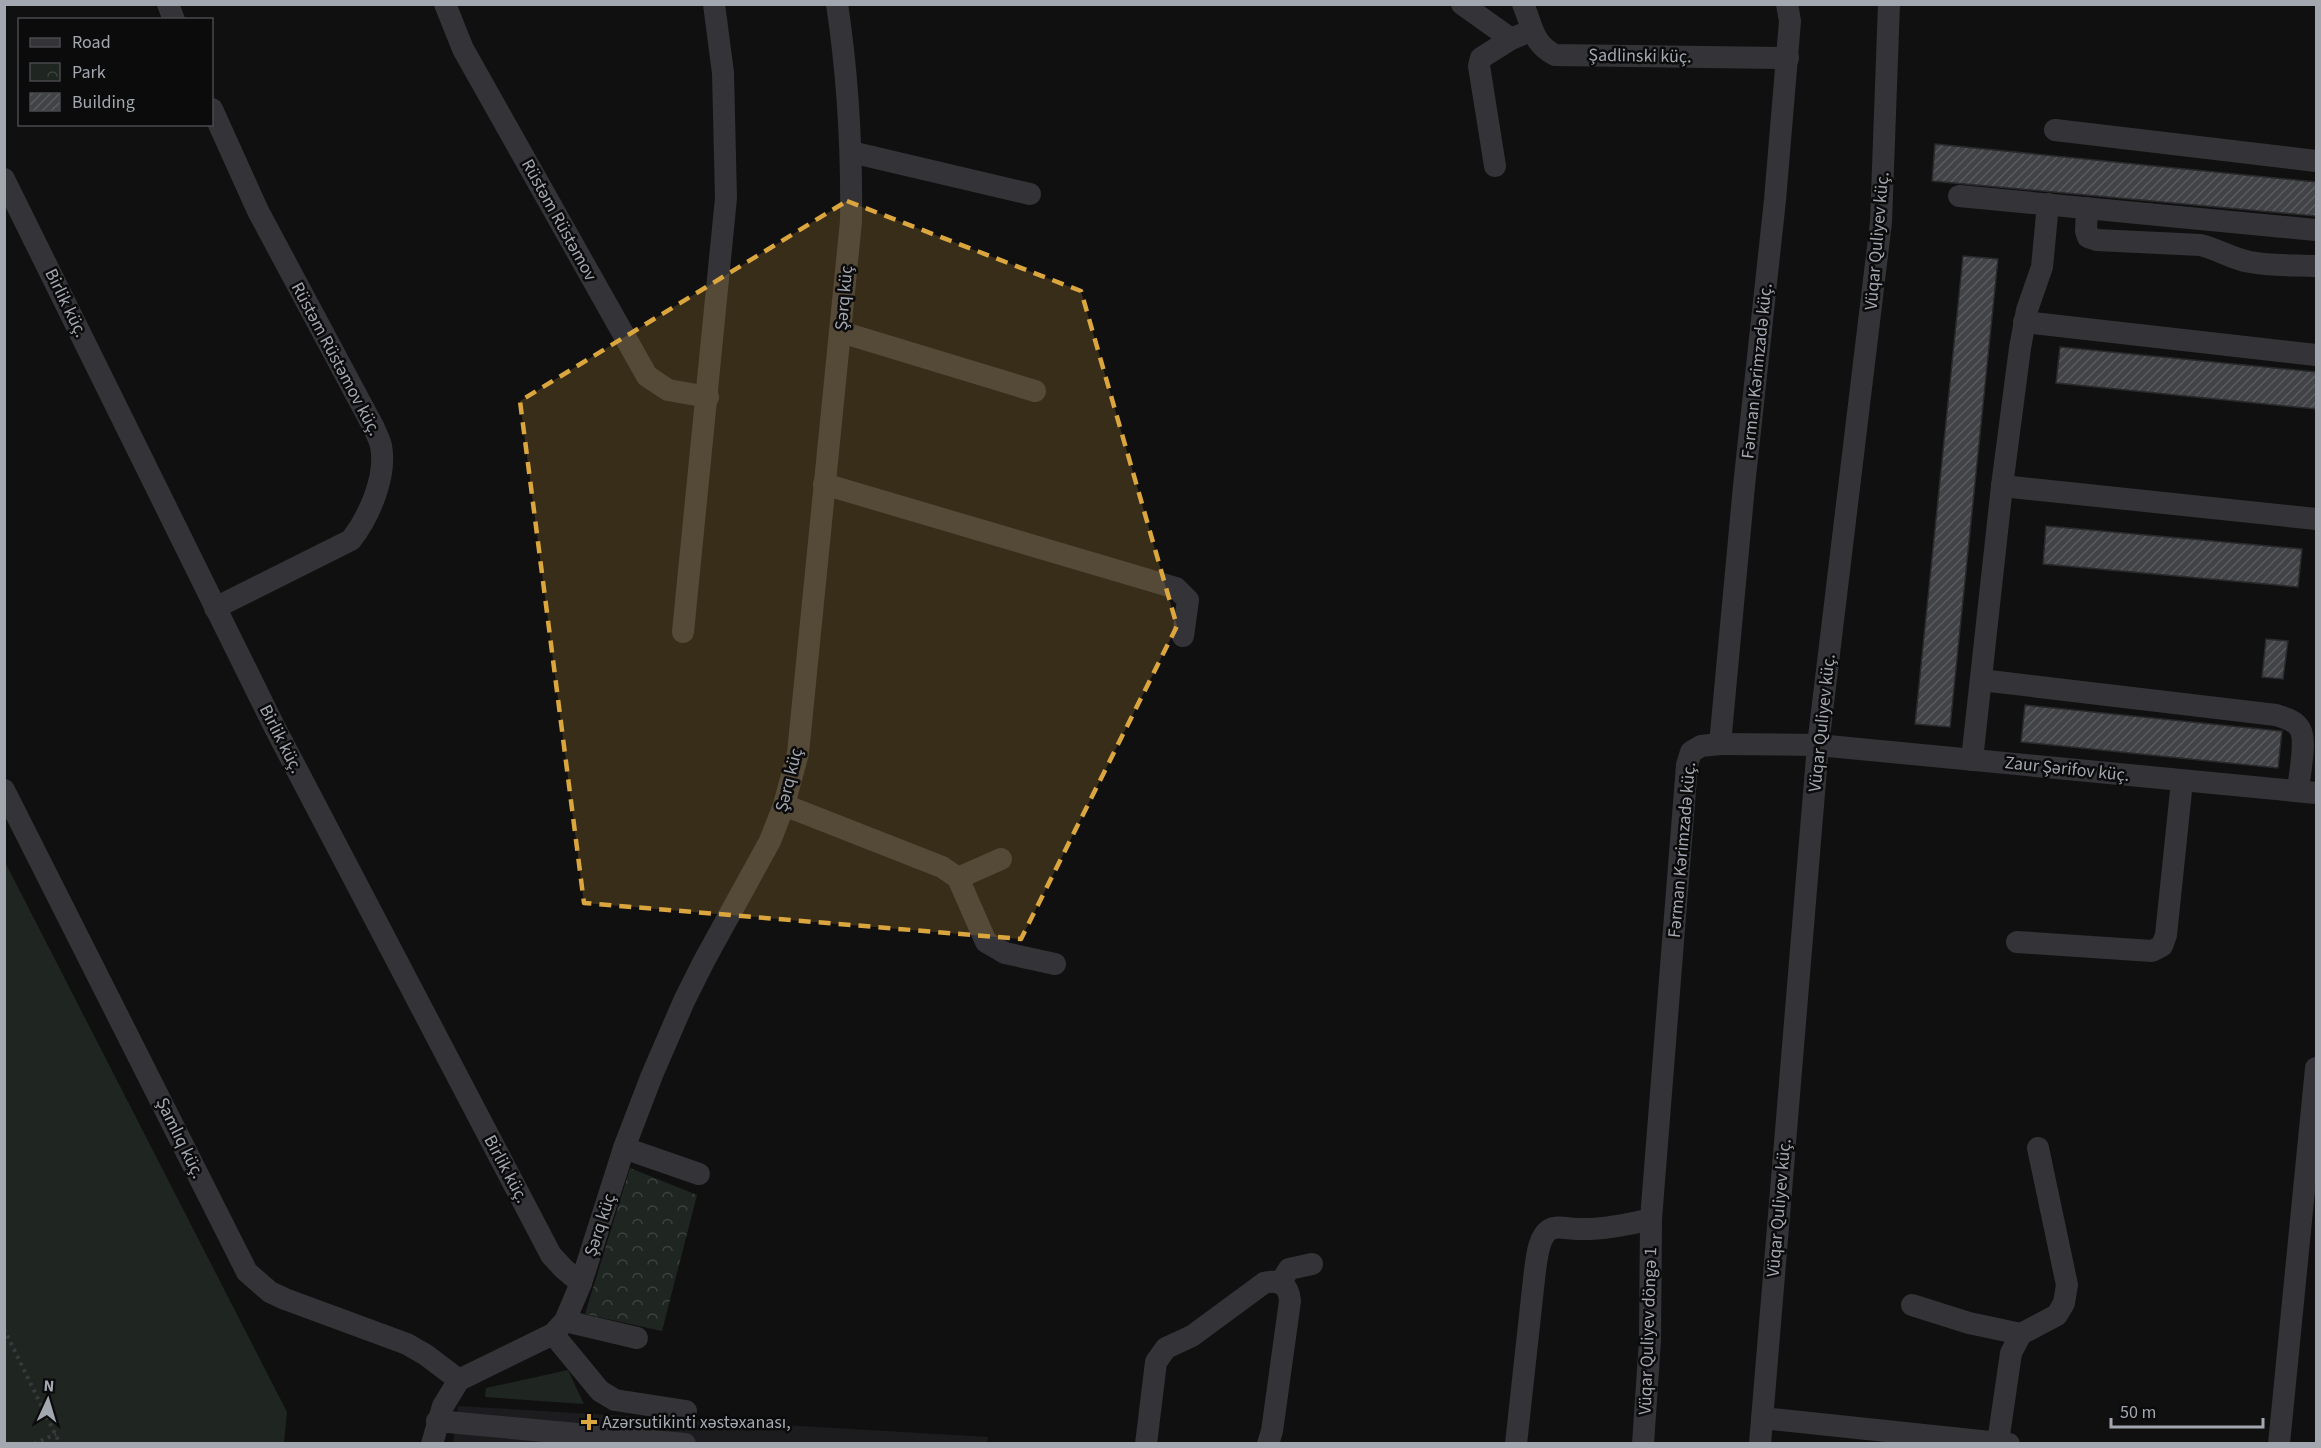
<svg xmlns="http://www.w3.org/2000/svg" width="2321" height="1448" font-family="'Source Sans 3',sans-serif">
	<defs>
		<pattern id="park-crowns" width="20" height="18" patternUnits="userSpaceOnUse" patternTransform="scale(1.5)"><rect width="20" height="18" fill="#1f2520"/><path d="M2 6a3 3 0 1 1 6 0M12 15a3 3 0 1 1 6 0" fill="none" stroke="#3c423e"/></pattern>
		<pattern id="building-hatch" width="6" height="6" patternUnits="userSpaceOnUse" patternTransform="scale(1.5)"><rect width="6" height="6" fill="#424346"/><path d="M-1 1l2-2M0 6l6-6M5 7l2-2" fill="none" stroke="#5a5b5e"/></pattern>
	</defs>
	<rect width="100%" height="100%" fill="#101011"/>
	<path fill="#1c1c1e" d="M458 1406 988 1437 987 1444H453Z"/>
	<g fill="#1f2520">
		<path d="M5 862 287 1412 284 1443H5Z"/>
		<path d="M568 1370 584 1404 485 1397 486 1388Z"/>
	</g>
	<path fill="url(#park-crowns)" d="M630 1168 697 1195 662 1331 585 1314Z"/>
	<g fill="url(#building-hatch)" stroke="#2a2a2d" stroke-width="1.5">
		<path d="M1935 144 2316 182V216L1932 181Z"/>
		<path d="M1963 256 1998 259 1950 727 1915 724Z"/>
		<path d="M2060 347 2316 372V409L2056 383Z"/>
		<path d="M2046 526 2302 549 2298 587 2043 564Z"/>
		<path d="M2266 639 2288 641 2283 679 2262 677Z"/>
		<path d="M2025 705 2280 731H2282L2278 768 2021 742Z"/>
	</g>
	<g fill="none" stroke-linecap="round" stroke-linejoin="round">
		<g stroke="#38393d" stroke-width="4" stroke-dasharray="3 4.5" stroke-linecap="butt">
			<path d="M4 1329 60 1444"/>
			<path d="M34 1444 56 1434"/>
		</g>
		<g stroke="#343438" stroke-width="22">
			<path d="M168 4 174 20"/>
			<path d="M445 4 463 49 647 376 668 390 708 397"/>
			<path d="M1462 4 1511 39 1523 34"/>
			<path d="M1523 4C1533 27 1532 43 1555 55L1788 58"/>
			<path d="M212 109 258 211 374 428C376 434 380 440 381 446 387 476 369 517 351 540L215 608"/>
			<path d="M2055 130 2316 161"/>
			<path d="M851 152 1030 194"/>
			<path d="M1495 166 1479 66 1481 58 1511 39"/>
			<path d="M4 179 275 728 551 1255 564 1269 581 1283"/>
			<path d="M1959 196 2316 230"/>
			<path d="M2087 208 2086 231 2088 237 2097 240 2200 245C2218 249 2232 259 2250 262 2271 266 2295 265 2316 266"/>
			<path d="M2024 322 2316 355"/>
			<path d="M841 332 1035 391"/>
			<path d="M824 484 1176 588 1188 600 1183 636"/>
			<path d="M2002 486 2316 519"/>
			<path d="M683 632 726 198 723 73 714 4"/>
			<path d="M1981 680 2276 715C2285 718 2295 720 2300 729 2307 741 2299 776 2298 791"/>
			<path d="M1720 744 1818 745 2316 793"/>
			<path d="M1972 760 2002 486 2020 348 2027 310 2042 267 2048 204"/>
			<path d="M4 790 247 1272 270 1292 285 1299 407 1344 426 1355 459 1380"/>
			<path d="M784 805 942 867 958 878 986 942 1005 953 1055 964"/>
			<path d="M958 878 1001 859"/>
			<path d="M2017 942 2152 951 2162 946 2166 935 2182 781"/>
			<path d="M624 1148 699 1174"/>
			<path d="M1281 1282 1289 1269 1312 1264"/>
			<path d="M1912 1305 1969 1323 2021 1334"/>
			<path d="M565 1321 637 1338"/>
			<path d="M553 1334 600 1391 615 1400 686 1411"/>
			<path d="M1762 1418 2009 1444"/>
			<path d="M437 1421 685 1444"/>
			<path d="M1998 1442 2011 1353 2021 1334 2057 1315 2064 1303 2067 1285 2038 1148"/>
			<path d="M432 1444 443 1406 459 1380 553 1334 565 1321 581 1283 624 1148 652 1075 684 1001 704 961 770 841 784 805 798 753 851 221C852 148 848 77 837 4"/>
			<path d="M1146 1444 1156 1362 1166 1348 1192 1336 1264 1283C1279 1279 1289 1285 1290 1301L1272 1431 1268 1444"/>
			<path d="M1516 1444 1535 1270C1537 1258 1538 1238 1549 1230 1556 1225 1568 1229 1577 1229 1602 1230 1627 1225 1651 1219"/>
			<path d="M1643 1444 1650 1340 1651 1219 1687 765 1691 752 1701 746 1720 744 1744 486 1775 200 1790 21 1787 4"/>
			<path d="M1760 1444 1818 745 1881 222 1889 4"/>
			<path d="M2279 1444 2316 1068"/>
		</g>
	</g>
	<path fill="#dba63e" fill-opacity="0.2" stroke="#dba63e" stroke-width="4.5" stroke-dasharray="12 8" stroke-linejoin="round" d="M847 201 1081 291 1177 626 1021 939 584 903 520 401Z"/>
	<path fill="#dba63e" stroke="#0b0b0c" stroke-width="2" d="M586 1413h6v6h6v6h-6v6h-6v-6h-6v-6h6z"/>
	<g text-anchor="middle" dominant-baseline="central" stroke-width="5" stroke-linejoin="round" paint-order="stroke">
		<g font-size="18" fill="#a3a7b0" stroke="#0b0b0c">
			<text transform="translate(1640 56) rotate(1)">Şadlinski küç.</text>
			<text transform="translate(559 220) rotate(61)">Rüstəm Rüstəmov</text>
			<text transform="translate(1877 241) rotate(-85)">Vüqar Quliyev küç.</text>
			<text transform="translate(844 298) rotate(-85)">Şərq küç</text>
			<text transform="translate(66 303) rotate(64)">Birlik küç.</text>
			<text transform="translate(336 359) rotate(62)">Rüstəm Rüstəmov küç.</text>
			<text transform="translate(1757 371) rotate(-84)">Fərman Kərimzadə küç.</text>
			<text transform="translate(1822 723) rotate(-84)">Vüqar Quliyev küç.</text>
			<text transform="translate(281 739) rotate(63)">Birlik küç.</text>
			<text transform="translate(2067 769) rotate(6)">Zaur Şərifov küç.</text>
			<text transform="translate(789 780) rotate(-76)">Şərq küç</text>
			<text transform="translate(1682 850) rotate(-85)">Fərman Kərimzadə küç.</text>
			<text transform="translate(180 1138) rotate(64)">Şamlıq küç.</text>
			<text transform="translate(506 1169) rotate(62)">Birlik küç.</text>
			<text transform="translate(1779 1208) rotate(-85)">Vüqar Quliyev küç.</text>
			<text transform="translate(600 1225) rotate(-72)">Şərq küç</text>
			<text transform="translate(1648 1331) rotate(-88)">Vüqar Quliyev döngə 1</text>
		</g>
		<g font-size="18" fill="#a3a7b0" stroke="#0b0b0c" text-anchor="start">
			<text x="602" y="1422">Azərsutikinti xəstəxanası,</text>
		</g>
	</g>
	<rect width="2321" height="1448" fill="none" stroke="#a3a7b0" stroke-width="12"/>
	<rect x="18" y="18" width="195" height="108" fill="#0b0b0c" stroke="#48494e" stroke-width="1.5"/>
	<rect x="30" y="38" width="30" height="9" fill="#343438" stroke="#48494e" stroke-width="1.5"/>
	<text x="72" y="48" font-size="18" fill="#a3a7b0">Road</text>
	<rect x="30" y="63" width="30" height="18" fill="url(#park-crowns)" stroke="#48494e" stroke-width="1.5"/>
	<text x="72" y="78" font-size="18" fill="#a3a7b0">Park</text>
	<rect x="30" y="93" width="30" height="18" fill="url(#building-hatch)" stroke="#48494e" stroke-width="1.5"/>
	<text x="72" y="108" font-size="18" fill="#a3a7b0">Building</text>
	<g transform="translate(48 1400) rotate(4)" stroke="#0b0b0c" stroke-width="4.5" paint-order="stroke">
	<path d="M0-4.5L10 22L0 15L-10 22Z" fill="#a3a7b0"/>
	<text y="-9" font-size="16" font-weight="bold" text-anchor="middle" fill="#a3a7b0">N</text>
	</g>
	<path d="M2111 1418v9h152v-9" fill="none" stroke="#a3a7b0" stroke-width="3"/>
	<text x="2120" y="1418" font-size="18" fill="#a3a7b0" stroke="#0b0b0c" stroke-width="4.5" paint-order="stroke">50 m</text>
</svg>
